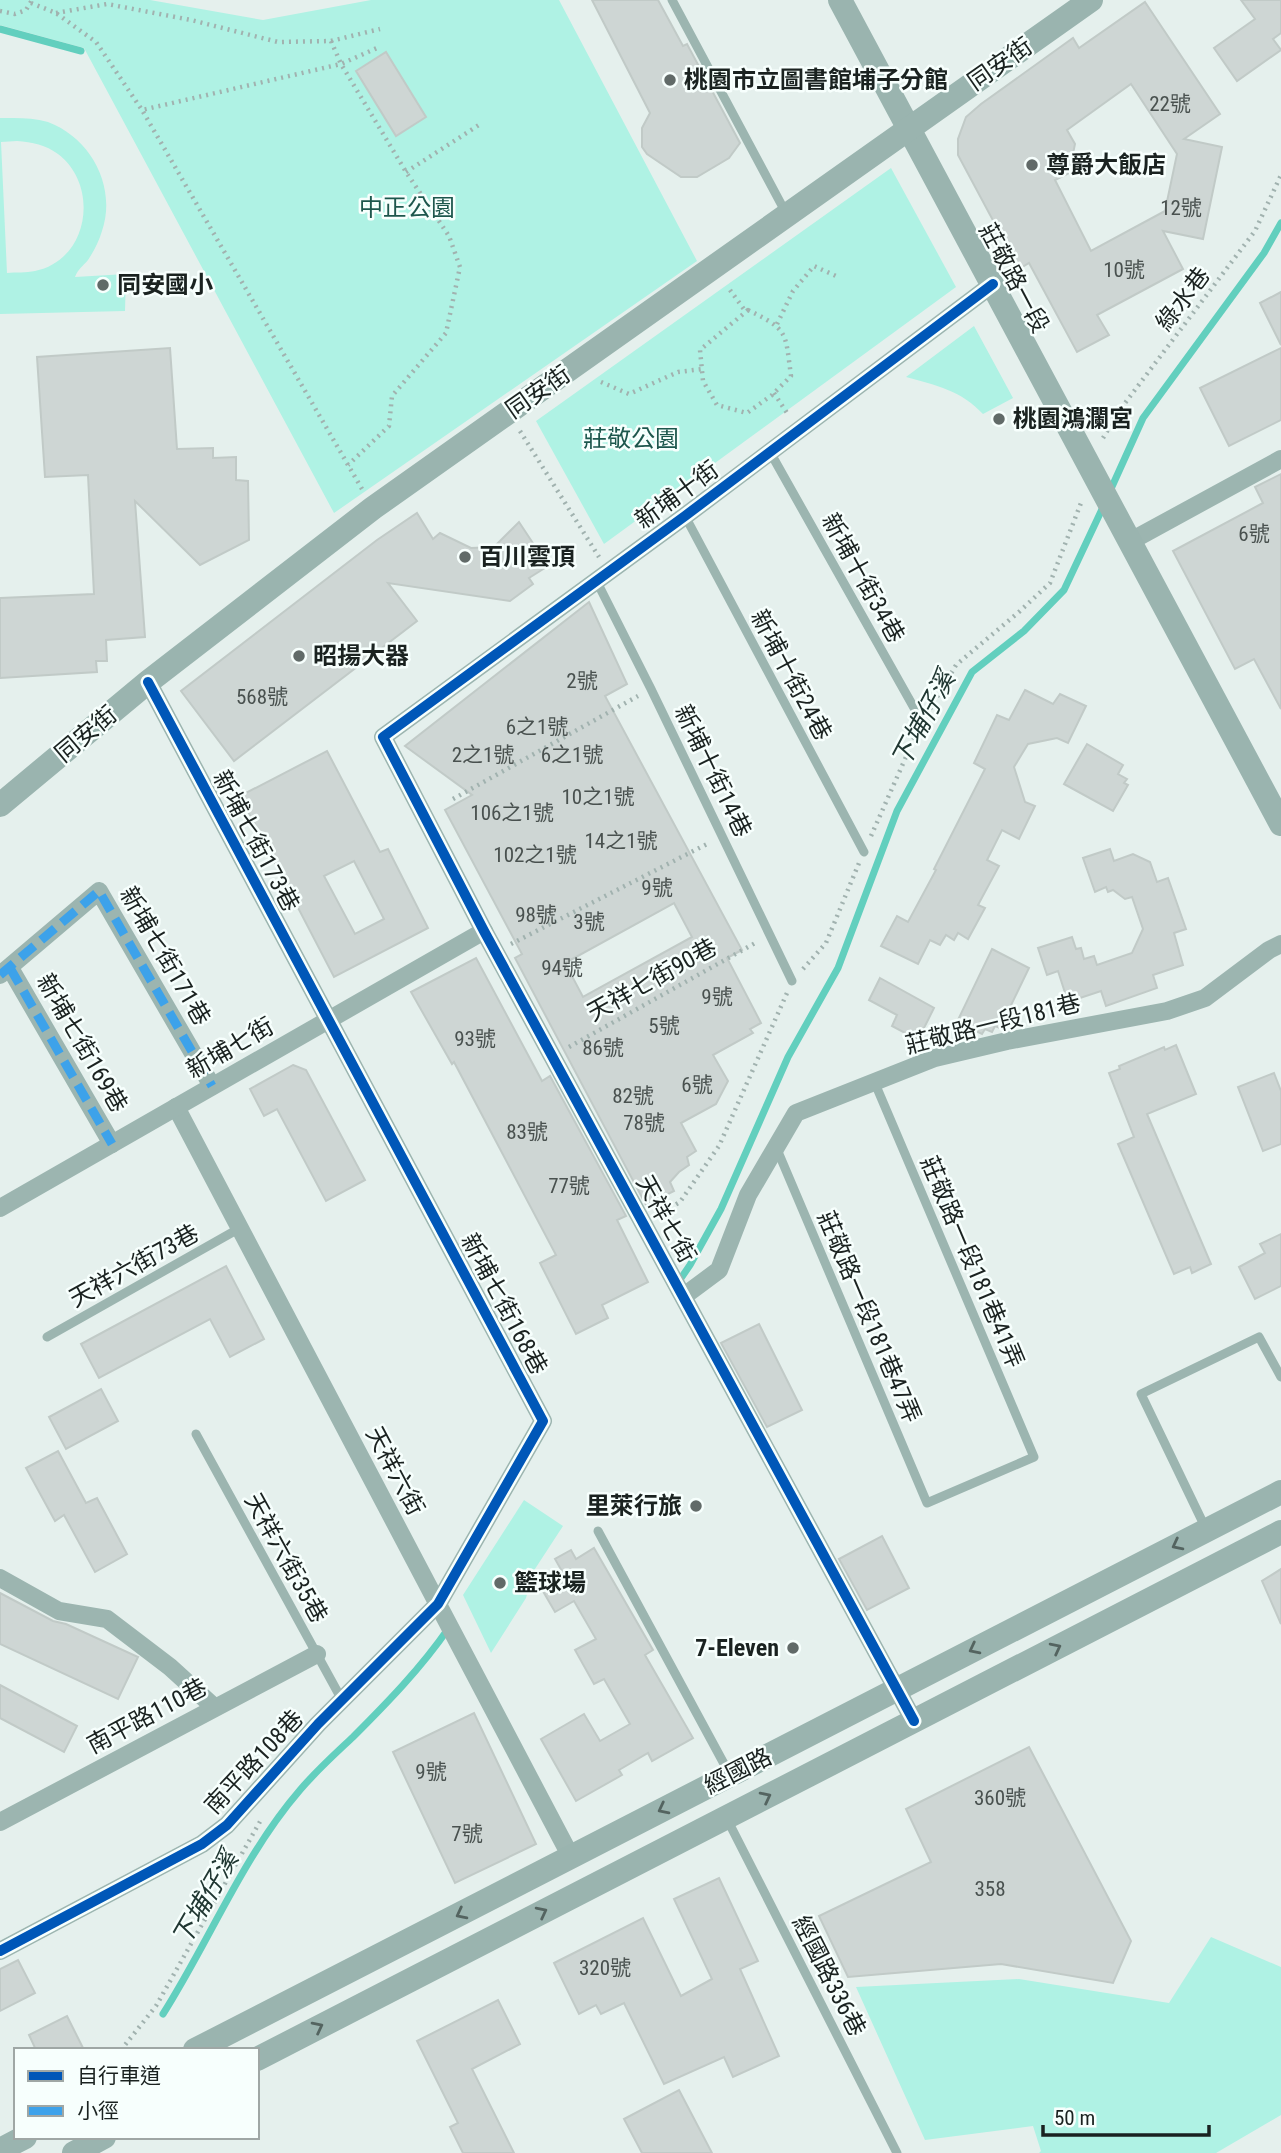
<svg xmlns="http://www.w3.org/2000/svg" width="1281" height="2153" font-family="'Roboto Condensed','Noto Sans TC',sans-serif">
	<rect width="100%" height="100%" fill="#e5f0ed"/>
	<g fill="#aff2e4" fill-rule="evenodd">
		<path d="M0 0H150L263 20 371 0H559L697 261 334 513 84 48 0 25Z"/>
		<path d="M0 118C16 118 32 117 48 122 91 138 117 187 102 231 99 241 94 251 88 260 83 266 78 269 75 277L126 274 125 311 0 314ZM17 141C32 142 46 145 58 154 100 186 89 260 35 271 26 273 16 272 7 273L1 142Z"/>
		<path d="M891 168 956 287 604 544 536 421Z"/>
		<path d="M974 326 1013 398 983 414C962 391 936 385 906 377Z"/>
		<path d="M524 1500 563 1526 533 1572 526 1598 491 1653 463 1595Z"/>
		<path d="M1211 1937 1281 1967V2115L1216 2153H1039L1041 2151 1033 2126 925 2140 856 1987 1019 1979 1169 2003Z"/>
	</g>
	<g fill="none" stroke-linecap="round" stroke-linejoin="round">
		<g stroke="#62cfbe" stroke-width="7">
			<path d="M0 29 81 51"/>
			<path d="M1110 491 1143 418 1264 253 1281 223"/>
			<path d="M677 1284 690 1265 721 1209 788 1057 838 968 897 811 972 672 1024 631 1064 590 1104 505"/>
			<path d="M163 2014C210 1940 243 1856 300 1790 316 1771 335 1754 353 1737 387 1703 421 1668 448 1629"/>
		</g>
	</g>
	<g fill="#ced6d4" stroke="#c1cac7" stroke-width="2" fill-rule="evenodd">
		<path d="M592 0H658L683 46 687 44 740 143 729 158 697 177H681L647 154 642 147V128L650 113Z"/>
		<path d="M1241 0H1281V33L1273 39 1281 50 1237 81 1214 48 1255 19Z"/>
		<path d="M1145 2 1220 114 1184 139 1222 147 1203 239 1163 231 1183 269 1097 315 1109 335 1077 352 1029 263 1019 269 958 155V139L966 117 981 104 1073 38 1079 48ZM1131 84 1177 154 1165 211 1091 251 1055 180 1069 173 1075 144 1067 130Z"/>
		<path d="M386 52 426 117 396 136 356 71Z"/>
		<path d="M1281 292V345L1260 303Z"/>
		<path d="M170 348 177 449 213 448V458L236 457V480L248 481 249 540 200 565 135 501 145 637 106 640 107 661H96L97 672 0 678V598L94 594 88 475 45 477 37 357Z"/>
		<path d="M1281 348V420L1229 446 1200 388Z"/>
		<path d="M1281 474V709L1254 659 1235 669 1173 551 1263 503 1255 487Z"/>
		<path d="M417 513 433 539 440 533 471 548 494 547 519 522 548 566 529 578 533 584 510 601 388 583 417 621 234 761 181 691 377 540Z"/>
		<path d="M589 602 627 684 605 696 742 950 727 958 761 1023 750 1029 753 1033 713 1055 728 1081 716 1104 681 1123 696 1151 687 1157 689 1165 679 1172 670 1182 674 1191 646 1205 515 958 522 954 445 810 472 795 405 746ZM674 903 692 937 583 997 565 963Z"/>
		<path d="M1025 690 1053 704 1060 694 1086 706 1068 743 1057 738 1028 744 1014 767 1025 802 1035 806 1019 839 1002 830 987 860 999 866 978 905 985 908 968 939 958 933 954 940 946 935 940 945 930 940 918 964 881 946 897 916 908 922 936 870 934 869 985 769 974 763 997 715 1009 720Z"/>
		<path d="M1087 744 1123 765 1118 774 1127 779 1124 783 1128 785 1113 811 1064 784Z"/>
		<path d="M327 751 380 852 388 849 428 928 334 977 240 796ZM354 861 384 919 355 934 324 876Z"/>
		<path d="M1110 849 1114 861 1133 854 1150 862 1157 882 1168 878 1186 929 1174 933 1183 965 1153 975 1157 988 1106 1006 1101 991 1068 1002 1058 971 1047 975 1038 948 1072 937 1076 949 1081 948 1084 959 1094 956 1097 965 1132 953 1143 929 1132 897 1125 899 1113 890 1108 892 1106 887 1095 892 1083 858Z"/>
		<path d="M992 949 1029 968 1000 1028 995 1026 992 1032 985 1029 982 1034 957 1022Z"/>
		<path d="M476 958 542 1081 550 1076 626 1216 617 1220 648 1282 602 1305 608 1318 576 1334 540 1263 556 1255 454 1062 452 1064 411 992Z"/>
		<path d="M880 978 934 1008 918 1040 892 1026 897 1015 869 1000Z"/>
		<path d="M1176 1045 1196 1094 1147 1114 1211 1264 1192 1273 1190 1267 1174 1274 1118 1144 1134 1137 1109 1073 1120 1069 1119 1066 1164 1047 1165 1050Z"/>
		<path d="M293 1065 306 1070 365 1180 326 1201 277 1109 264 1116 250 1089Z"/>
		<path d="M1274 1073 1281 1091V1144L1263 1151 1238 1087Z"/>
		<path d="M1281 1234V1286L1255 1299 1239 1267 1265 1253 1260 1244Z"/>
		<path d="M226 1266 264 1339 230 1357 210 1319 99 1378 81 1344Z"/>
		<path d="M759 1324 802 1410 767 1427 721 1343Z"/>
		<path d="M101 1389 118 1421 66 1449 49 1417Z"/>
		<path d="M58 1451 86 1503 97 1498 127 1554 95 1572 64 1515 55 1521 26 1468Z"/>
		<path d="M882 1536 909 1588 867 1610 839 1559Z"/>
		<path d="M594 1548 653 1650 645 1655 693 1738 652 1761 648 1753 619 1770 622 1775 576 1801 541 1739 584 1714 600 1741 630 1724 604 1679 594 1684 575 1650 596 1639 574 1601 555 1612 540 1586 563 1573 555 1559 571 1550 576 1559Z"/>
		<path d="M1281 1569V1624L1262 1581Z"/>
		<path d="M0 1593 53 1621 66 1624 138 1657 118 1699 0 1644Z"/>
		<path d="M0 1685 77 1726 64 1752 0 1718Z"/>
		<path d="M474 1713 536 1844 455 1883 393 1752Z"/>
		<path d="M1029 1747 1131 1941 1113 1983 1001 1964 848 1977 819 1916 931 1862 906 1809Z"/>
		<path d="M719 1878 758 1961 740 1969 779 2056 733 2077 724 2057 664 2084 624 2003 601 2014 596 2005 579 2014 554 1963 643 1918 681 1996 712 1979 674 1899Z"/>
		<path d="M18 1960 35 1993 0 2011V1969Z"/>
		<path d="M498 2000 520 2044 472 2069 514 2153H463L450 2127 458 2123 417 2041Z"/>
		<path d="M67 2016 84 2050H36L29 2035Z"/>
		<path d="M679 2090 712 2153H642L624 2119Z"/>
	</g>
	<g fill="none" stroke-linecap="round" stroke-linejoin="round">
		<g stroke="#a1b2af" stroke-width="4.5" stroke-dasharray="2 5" stroke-linecap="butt">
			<path d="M31 3 56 13 96 42 142 110"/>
			<path d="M0 11 15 14 26 10 32 0"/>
			<path d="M56 13 107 4 191 20 278 42 331 41 380 29"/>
			<path d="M331 41 341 64 406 172 449 236 460 267 446 333 392 396 389 426 348 465"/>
			<path d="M406 172 482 123"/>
			<path d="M730 290 746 312"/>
			<path d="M748 310C789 330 785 332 791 376L772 395 747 413 717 405 703 381 700 350Z"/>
			<path d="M777 324 793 291 814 266 836 276"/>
			<path d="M601 382 629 394 678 372 702 369"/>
			<path d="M774 393 789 416"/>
			<path d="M520 431 599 557"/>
			<path d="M1103 438 1119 411 1255 231 1281 175"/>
			<path d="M362 489 142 110 341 64 377 48"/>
			<path d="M930 709 956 665 1020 611 1050 583 1081 503"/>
			<path d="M453 799 638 696"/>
			<path d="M871 836 917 732"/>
			<path d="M511 944 709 843"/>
			<path d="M803 969 826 943 859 863"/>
			<path d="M569 1047 757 942"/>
			<path d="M658 1215 680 1202 719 1146 787 993"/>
			<path d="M121 2050 156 2006 262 1818"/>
		</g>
		<g stroke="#9cb5b0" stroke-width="9">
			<path d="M672 0 787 215"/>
			<path d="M770 452 922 722"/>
			<path d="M685 516 864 852"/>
			<path d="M596 580 651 689 792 981"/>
			<path d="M776 1147 927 1503 1034 1457 874 1081"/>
			<path d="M47 1337 240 1228"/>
			<path d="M196 1434 342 1700"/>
			<path d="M1206 1529 1141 1394 1259 1337 1281 1377"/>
			<path d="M598 1531 729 1773"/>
			<path d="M727 1819 897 2153"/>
		</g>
		<g stroke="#9cb5b0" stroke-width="18">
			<path d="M1129 542 1281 459"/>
			<path d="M10 968 112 1144"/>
			<path d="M0 975 99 891 212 1086"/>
			<path d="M176 1107 571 1857"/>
			<path d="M0 1208 484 931"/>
			<path d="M684 1296 719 1270 748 1195 796 1113 935 1058 1007 1041 1167 1011 1205 998 1269 950 1281 944"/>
			<path d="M0 1578 59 1611 107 1619 170 1667 214 1707"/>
			<path d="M914 1721 484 931 383 737 685 516 993 284"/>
			<path d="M0 1822 317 1654"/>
			<path d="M0 1951 202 1844 227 1825 318 1724 438 1604 543 1421 148 682"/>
		</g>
		<g stroke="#9ab4af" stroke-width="24">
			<path d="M840 0 1281 824"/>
			<path d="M0 805 148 682 373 508 1091 0"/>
			<path d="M195 2050 1281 1492"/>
			<path d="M257 2059 1281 1532"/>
			<path d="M0 2150 25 2137"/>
			<path d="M74 2153 104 2137"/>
		</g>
		<g stroke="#3da2ea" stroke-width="9" stroke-dasharray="18 9" stroke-linecap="butt">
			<path d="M10 968 112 1144"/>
			<path d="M0 975 99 891 212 1086"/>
		</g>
		<defs>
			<g id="cycleway">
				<path d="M914 1721 484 931 383 737 685 516 993 284"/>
				<path d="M0 1951 202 1844 227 1825 318 1724 438 1604 543 1421 148 682"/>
			</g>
		</defs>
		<use href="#cycleway" stroke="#f7fffd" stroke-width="15"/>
		<use href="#cycleway" stroke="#0057b8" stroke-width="10"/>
	</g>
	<defs><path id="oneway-chevron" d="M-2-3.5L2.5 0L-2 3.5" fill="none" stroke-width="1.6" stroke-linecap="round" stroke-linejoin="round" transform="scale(1.75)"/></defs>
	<g stroke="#546460">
		<use href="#oneway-chevron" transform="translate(1177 1545) rotate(153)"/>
		<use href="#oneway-chevron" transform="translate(1056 1648) rotate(-27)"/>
		<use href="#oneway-chevron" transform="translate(974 1649) rotate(153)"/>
		<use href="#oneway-chevron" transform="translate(766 1797) rotate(-27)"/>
		<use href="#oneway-chevron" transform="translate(663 1809) rotate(153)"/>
		<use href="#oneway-chevron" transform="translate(542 1912) rotate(-27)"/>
		<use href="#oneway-chevron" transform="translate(461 1914) rotate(153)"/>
		<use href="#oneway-chevron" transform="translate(318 2027) rotate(-27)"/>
	</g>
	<g fill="#616a68" stroke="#f7fffd" stroke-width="2.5">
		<circle cx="670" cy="80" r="7"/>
		<circle cx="1032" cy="165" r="7"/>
		<circle cx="103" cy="285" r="7"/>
		<circle cx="999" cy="419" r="7"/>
		<circle cx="465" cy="557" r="7"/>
		<circle cx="299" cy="656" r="7"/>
		<circle cx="696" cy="1506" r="7"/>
		<circle cx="500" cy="1583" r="7"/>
		<circle cx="793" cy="1648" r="7"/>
	</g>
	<g text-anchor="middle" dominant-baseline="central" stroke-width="5" stroke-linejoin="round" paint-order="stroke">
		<g font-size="21" fill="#49514f">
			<text x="1170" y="104">22號</text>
			<text x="1181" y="208">12號</text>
			<text x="1124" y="270">10號</text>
			<text x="1254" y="534">6號</text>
			<text x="582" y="681">2號</text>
			<text x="262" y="697">568號</text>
			<text x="537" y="727">6之1號</text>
			<text x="483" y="755">2之1號</text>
			<text x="572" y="755">6之1號</text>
			<text x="598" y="797">10之1號</text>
			<text x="512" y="813">106之1號</text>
			<text x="621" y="841">14之1號</text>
			<text x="535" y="855">102之1號</text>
			<text x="657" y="888">9號</text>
			<text x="536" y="915">98號</text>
			<text x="589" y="922">3號</text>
			<text x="562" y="968">94號</text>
			<text x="717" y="997">9號</text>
			<text x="664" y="1026">5號</text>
			<text x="475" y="1039">93號</text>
			<text x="603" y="1048">86號</text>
			<text x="697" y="1085">6號</text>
			<text x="633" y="1096">82號</text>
			<text x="644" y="1123">78號</text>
			<text x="527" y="1132">83號</text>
			<text x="569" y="1186">77號</text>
			<text x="431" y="1772">9號</text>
			<text x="1000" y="1798">360號</text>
			<text x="467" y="1834">7號</text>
			<text x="990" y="1889">358</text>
			<text x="605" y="1968">320號</text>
		</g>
		<g font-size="24" fill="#1a2220" stroke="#f7fffd">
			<text transform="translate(1000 64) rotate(-35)">同安街</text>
			<text transform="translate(1014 278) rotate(62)">莊敬路一段</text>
			<text transform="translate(1183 299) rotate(-53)">綠水巷</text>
			<text transform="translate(538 392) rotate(-35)">同安街</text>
			<text transform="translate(677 495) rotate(-36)">新埔十街</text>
			<text transform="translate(863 578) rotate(61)">新埔十街34巷</text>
			<text transform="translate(791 675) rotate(62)">新埔十街24巷</text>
			<text transform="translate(86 734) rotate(-40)">同安街</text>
			<text transform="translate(713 771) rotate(64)">新埔十街14巷</text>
			<text transform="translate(256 841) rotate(62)">新埔七街173巷</text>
			<text transform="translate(165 956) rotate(60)">新埔七街171巷</text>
			<text transform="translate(652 980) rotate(-29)">天祥七街90巷</text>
			<text transform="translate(993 1024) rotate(-14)">莊敬路一段181巷</text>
			<text transform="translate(82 1043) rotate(60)">新埔七街169巷</text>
			<text transform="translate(230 1048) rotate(-30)">新埔七街</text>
			<text transform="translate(666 1219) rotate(61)">天祥七街</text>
			<text transform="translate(972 1262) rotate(67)">莊敬路一段181巷41弄</text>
			<text transform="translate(134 1266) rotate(-29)">天祥六街73巷</text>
			<text transform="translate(504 1304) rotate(62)">新埔七街168巷</text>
			<text transform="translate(869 1317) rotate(67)">莊敬路一段181巷47弄</text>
			<text transform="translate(395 1471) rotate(62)">天祥六街</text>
			<text transform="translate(286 1558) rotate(61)">天祥六街35巷</text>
			<text transform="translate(147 1716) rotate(-28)">南平路110巷</text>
			<text transform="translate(254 1762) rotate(-47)">南平路108巷</text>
			<text transform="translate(738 1771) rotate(-27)">經國路</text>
			<text transform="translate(829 1976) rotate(63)">經國路336巷</text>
		</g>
		<g font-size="24" font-weight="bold" fill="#1a2220" stroke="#f7fffd" text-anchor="start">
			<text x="684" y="80">桃園市立圖書館埔子分館</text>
			<text x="1046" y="165">尊爵大飯店</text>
			<text x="117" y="285">同安國小</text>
			<text x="1013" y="419">桃園鴻瀾宮</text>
			<text x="479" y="557">百川雲頂</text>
			<text x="313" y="656">昭揚大器</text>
			<text x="682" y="1506" text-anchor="end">里萊行旅</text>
			<text x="514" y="1583">籃球場</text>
			<text x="779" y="1648" text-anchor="end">7-Eleven</text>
		</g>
		<g font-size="24" fill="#1d574d" stroke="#f7fffd">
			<text x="407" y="208">中正公園</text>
			<text x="631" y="439">莊敬公園</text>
		</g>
		<g font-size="26" font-style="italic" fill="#203732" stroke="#f7fffd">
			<text transform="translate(923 719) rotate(-62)">下埔仔溪</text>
			<text transform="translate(205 1898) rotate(-60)">下埔仔溪</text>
		</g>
	</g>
	<rect x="14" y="2048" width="245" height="91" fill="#f7fffd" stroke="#9fa7a5" stroke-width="2"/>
	<rect x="28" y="2071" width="35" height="10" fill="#0057b8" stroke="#9fa7a5" stroke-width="2"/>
	<text x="77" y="2083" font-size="21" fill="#1a2220">自行車道</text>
	<rect x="28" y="2106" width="35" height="10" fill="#3da2ea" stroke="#9fa7a5" stroke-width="2"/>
	<text x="77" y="2118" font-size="21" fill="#1a2220">小徑</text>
	<path d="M1043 2125v10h166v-10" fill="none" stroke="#1a2220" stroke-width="3.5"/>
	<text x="1054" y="2125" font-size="21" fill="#1a2220" stroke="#f7fffd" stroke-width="5" paint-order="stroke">50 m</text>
</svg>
